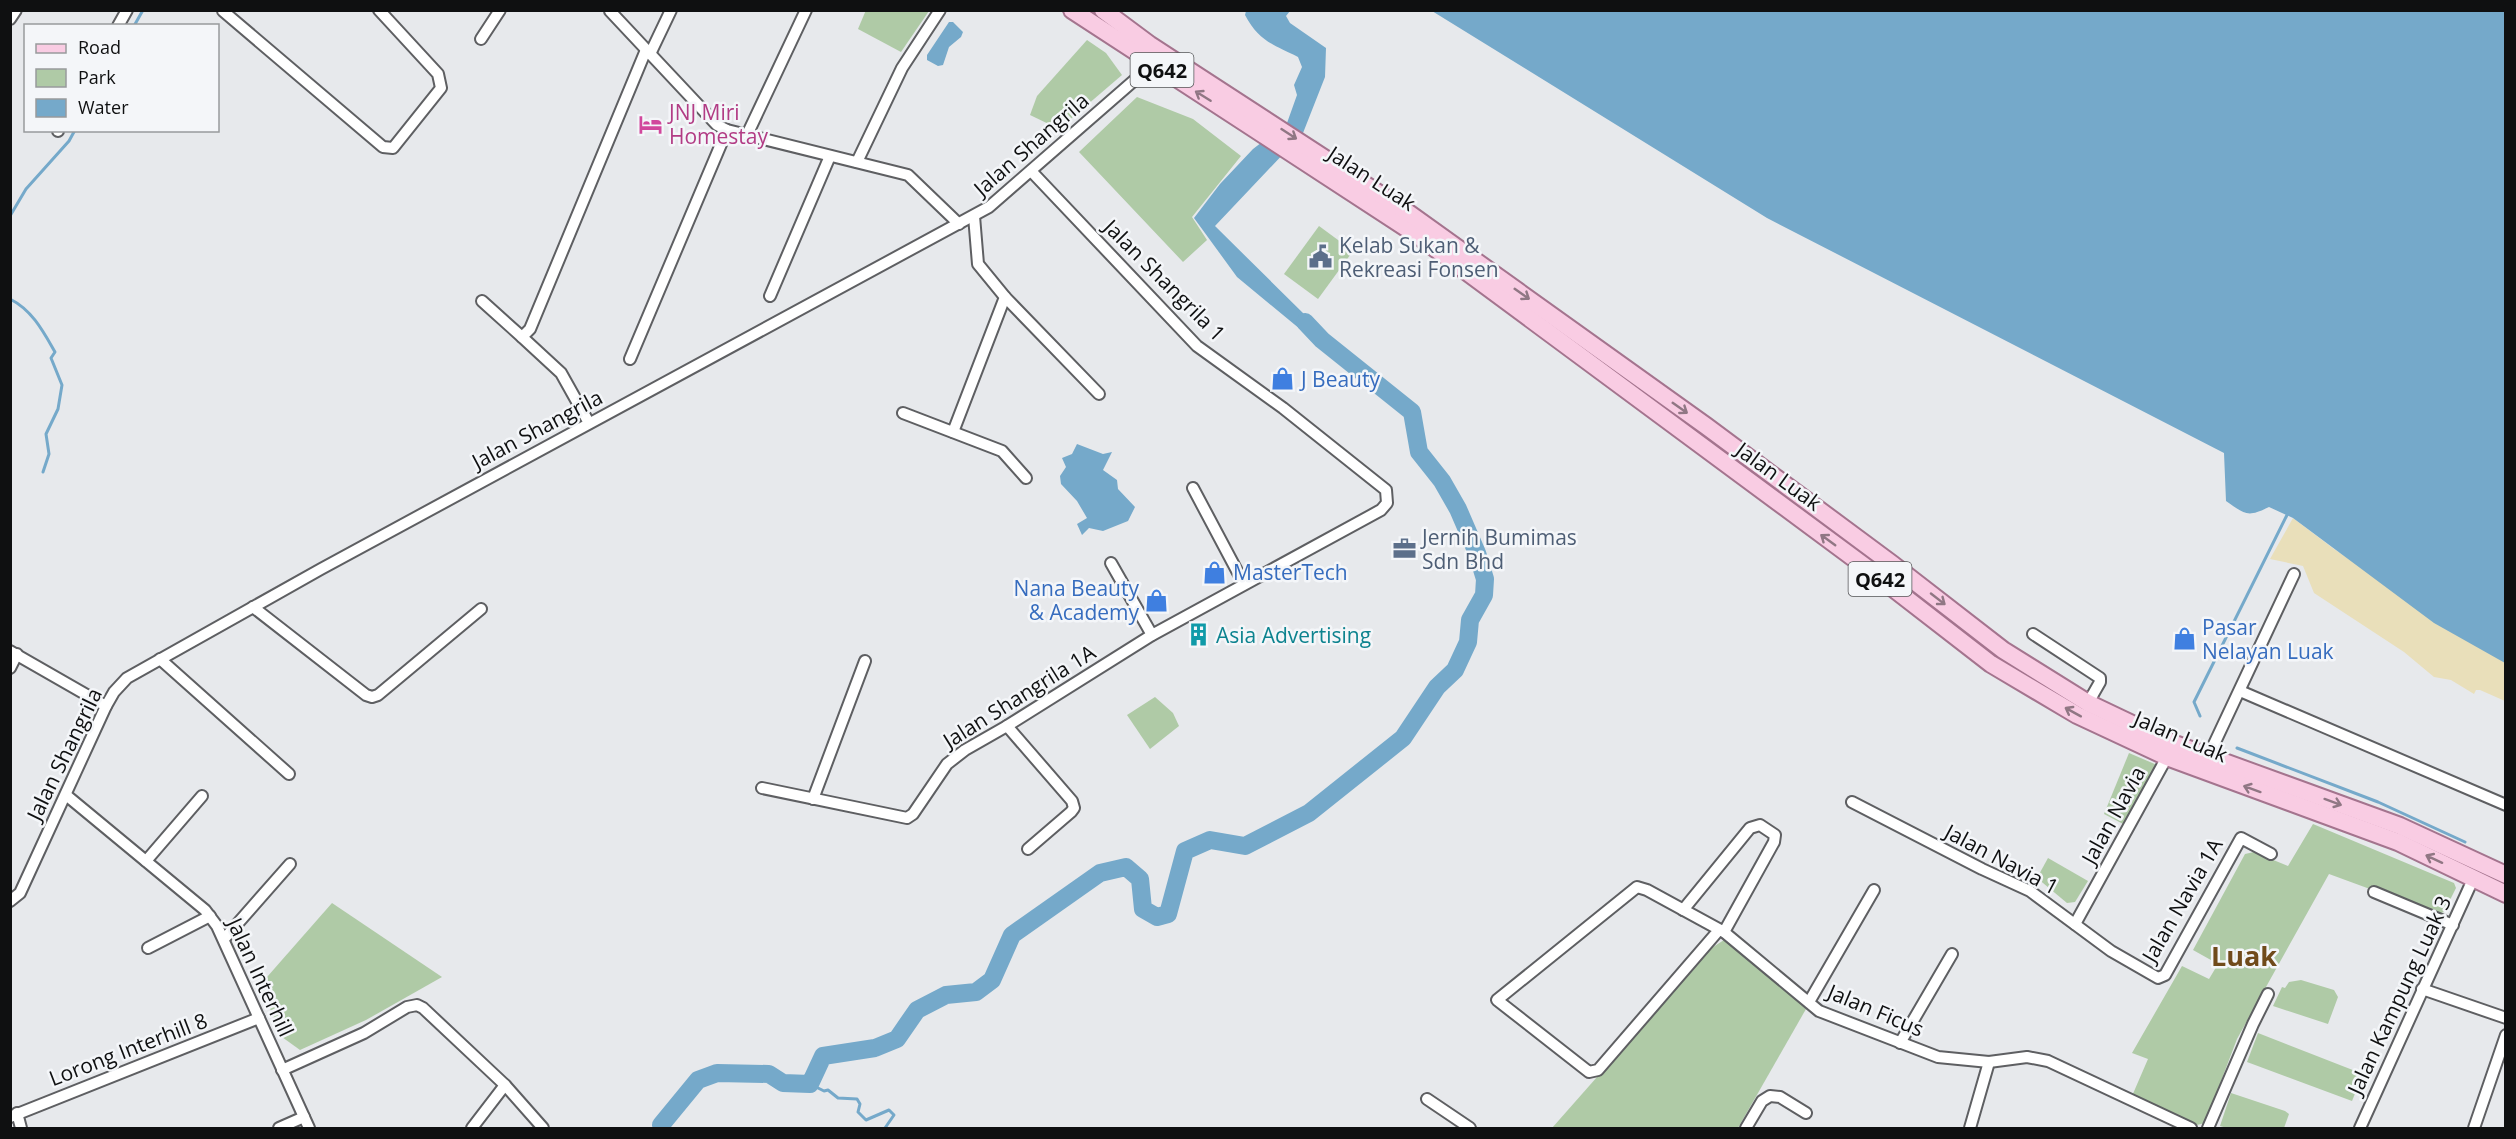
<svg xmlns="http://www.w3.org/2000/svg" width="2516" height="1139" font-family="'Open Sans',sans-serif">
	<rect width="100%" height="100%" fill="#e7e9ec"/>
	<g fill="#afcaa6">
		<path d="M866 10H929V11L901 52 858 29Z"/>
		<path d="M1087 40 1106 53 1122 75 1059 129 1030 115 1037 96Z"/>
		<path d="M1137 97 1193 119 1241 156 1192 217 1207 240 1183 262 1079 152Z"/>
		<path d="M1319 226 1353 251 1318 299 1284 274Z"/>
		<path d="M1155 697 1173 713 1179 726 1150 749 1127 715Z"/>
		<path d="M2129 753 2157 765 2125 825 2104 814Z"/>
		<path d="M2313 824 2454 883 2456 888 2444 912 2438 914 2329 874 2237 1039 2205 1123 2197 1125 2132 1096 2148 1059 2132 1053 2182 966 2209 979 2218 964 2193 950 2245 854 2254 852 2288 866Z"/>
		<path d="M2048 858 2088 881 2075 902 2067 903 2037 878Z"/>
		<path d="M332 903 442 977 366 1020 300 1050 282 1037 260 985Z"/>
		<path d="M1724 940 1801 1001 1806 1009 1738 1128H1552L1710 949Z"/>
		<path d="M2301 980 2334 990 2338 997 2328 1024 2273 1006 2282 987 2285 988 2289 982Z"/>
		<path d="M2258 1033 2363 1074 2352 1101 2247 1062Z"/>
		<path d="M2231 1093 2285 1111 2289 1114 2284 1128H2227L2220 1126Z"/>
	</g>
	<path fill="#e9dfba" d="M2293 518 2334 549 2505 663V701L2480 690H2476L2474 694 2451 680 2434 677 2404 652 2314 593 2303 566 2270 559Z"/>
	<g fill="#75a9ca">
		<path d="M1246 11H1290L1286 16 1290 23 1326 48 1325 77 1303 133 1215 226 1305 315 1322 340 1306 334 1237 277 1194 218 1220 184 1253 149 1287 123 1297 95 1294 85 1302 67 1298 57C1272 44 1259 41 1245 15Z"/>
		<path d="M1432 11H2505V663L2434 623 2293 518 2269 507C2247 518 2245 514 2226 501L2224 453 1767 218Z"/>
		<path d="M949 22H953L963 32 961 37 949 47 943 65 938 66 927 60V55Z"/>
		<path d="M1077 444 1103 454 1112 452 1103 470 1117 480 1118 489 1135 507 1128 521 1103 531 1089 528 1082 535 1077 524 1087 518 1077 501 1061 484 1060 476 1066 467 1062 458 1072 454Z"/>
	</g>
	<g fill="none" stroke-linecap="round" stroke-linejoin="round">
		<g stroke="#75a9ca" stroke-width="3">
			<path d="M134 26 143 10"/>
			<path d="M10 216 26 189 69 141 75 130"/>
			<path d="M10 299C32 310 43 331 55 352L51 358 62 385 58 409 46 434 49 454 43 472"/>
			<path d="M2200 716 2194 702 2287 515"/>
			<path d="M2237 748 2378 802 2465 842"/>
			<path d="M810 1084 824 1091 828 1090 838 1098 857 1099 860 1104 858 1112 866 1120 889 1110 894 1115 885 1128"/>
			<path d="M660 1128 661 1125"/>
		</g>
		<path stroke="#75a9ca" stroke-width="18" d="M661 1125 698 1080 717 1073 769 1074 783 1083 810 1084 823 1056 875 1048 897 1039 917 1010 946 995 976 992 992 980 1012 935 1100 873 1126 867 1140 879 1143 909 1157 917 1168 914 1185 851 1210 840 1245 846 1309 813 1403 738 1437 687 1455 670 1468 642 1470 620 1484 595 1485 579 1477 553 1458 509 1442 481 1419 452 1412 412 1322 340 1305 322"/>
		<defs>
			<g id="street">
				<path d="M223 11 383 147 393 148 441 88 438 74 379 10"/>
				<path d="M610 11 717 125 727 130 908 175 959 224"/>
				<path d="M10 19 16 10"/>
				<path d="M118 26 127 10"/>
				<path d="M481 39 500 10"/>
				<path d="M650 54 671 10"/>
				<path d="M58 131V130"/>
				<path d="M747 135 806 10"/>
				<path d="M857 162 902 68 940 10"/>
				<path d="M770 296 830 156"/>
				<path d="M1005 297 1099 394"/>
				<path d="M482 301 522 337"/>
				<path d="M630 359 727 130"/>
				<path d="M903 413 1002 451 1026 478"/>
				<path d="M589 423 561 373 522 337 530 329 646 50"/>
				<path d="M953 432 1005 297 978 264 974 216"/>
				<path d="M1193 488 1244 584"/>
				<path d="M1111 563 1152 635"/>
				<path d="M253 607 366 695 372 697 378 695 481 609"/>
				<path d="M2033 634 2100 678V682L2088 703"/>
				<path d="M10 651 106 706"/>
				<path d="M160 659 289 774"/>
				<path d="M10 668 17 654"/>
				<path d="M2240 691 2506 805"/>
				<path d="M1007 726 1072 801 1074 808 1071 812 1028 849"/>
				<path d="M2208 757 2294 574"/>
				<path d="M762 788 907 818 913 814 947 764 965 750 1007 726 1152 635 1381 510 1387 503 1386 490 1283 408 1197 346 1032 172"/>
				<path d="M66 795 205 910 217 926 309 1128"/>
				<path d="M813 799 865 661"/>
				<path d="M1852 802 1982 869 2030 891 2111 951 2158 978 2165 975 2241 838 2271 854"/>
				<path d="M146 861 202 796"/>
				<path d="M2374 892 2453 925"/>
				<path d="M10 901 20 893 106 706 114 692 127 678 321 569 989 207 1153 64"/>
				<path d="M1683 910 1750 828 1760 825 1775 835 1774 842 1724 932"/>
				<path d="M2075 924 2167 757"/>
				<path d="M1719 930 1598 1070 1589 1072 1497 1000 1637 887 1647 890 1724 932 1819 1011 1938 1057 1989 1062 2027 1057 2048 1061 2191 1128"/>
				<path d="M224 939 290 864"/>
				<path d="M148 948 210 916"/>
				<path d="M2422 989 2506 1018"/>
				<path d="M1809 1002 1874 890"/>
				<path d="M1900 1043 1952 954"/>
				<path d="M282 1070 364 1033 407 1007 417 1005 423 1008 505 1085 543 1128"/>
				<path d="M1427 1099 1470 1128"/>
				<path d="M17 1113 21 1128"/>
				<path d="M10 1117 259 1018"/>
				<path d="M279 1128 304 1117"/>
				<path d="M472 1128 505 1085"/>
				<path d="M1746 1128 1762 1101 1770 1096 1780 1097 1806 1113"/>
				<path d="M1970 1128 1989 1062"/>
				<path d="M2208 1128 2253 1024 2268 994"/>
				<path d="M2360 1128 2474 877"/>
				<path d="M2474 1128 2506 1035"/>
			</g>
			<g id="primary">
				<path d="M1072 10 1417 235 1867 568 1991 664 2077 715 2167 757 2398 842 2506 894"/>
				<path d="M1103 10 1150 45 1407 212 1706 426 1892 564 2003 650 2088 703 2172 743 2400 826 2506 875"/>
			</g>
		</defs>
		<use href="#street" stroke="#5e5f62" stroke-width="14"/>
		<use href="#primary" stroke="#a4748e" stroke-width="20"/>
		<use href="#street" stroke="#fff" stroke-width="10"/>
		<use href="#primary" stroke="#f9cce3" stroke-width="16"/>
	</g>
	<defs><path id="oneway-shaft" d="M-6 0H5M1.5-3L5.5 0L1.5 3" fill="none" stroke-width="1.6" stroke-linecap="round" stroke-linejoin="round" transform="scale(1.5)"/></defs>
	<g stroke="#907784">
		<use href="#oneway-shaft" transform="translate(1203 96) rotate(-148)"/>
		<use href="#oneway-shaft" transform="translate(1289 134) rotate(33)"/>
		<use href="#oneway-shaft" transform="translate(1522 294) rotate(35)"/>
		<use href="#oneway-shaft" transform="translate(1680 408) rotate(35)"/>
		<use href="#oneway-shaft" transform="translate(1828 540) rotate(-144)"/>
		<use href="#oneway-shaft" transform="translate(1938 599) rotate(38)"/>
		<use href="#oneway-shaft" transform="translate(2073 712) rotate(-151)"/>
		<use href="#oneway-shaft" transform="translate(2252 789) rotate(-160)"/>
		<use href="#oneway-shaft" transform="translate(2333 802) rotate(20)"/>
		<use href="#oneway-shaft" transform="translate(2434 859) rotate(-155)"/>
	</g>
	<defs>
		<symbol id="hotel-bare" viewBox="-9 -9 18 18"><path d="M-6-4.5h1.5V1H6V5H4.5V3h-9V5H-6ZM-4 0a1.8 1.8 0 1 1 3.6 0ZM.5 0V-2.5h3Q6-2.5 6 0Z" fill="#d1479c" stroke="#f4f6f9" stroke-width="2.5" paint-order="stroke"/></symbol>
		<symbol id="civic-bare" viewBox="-9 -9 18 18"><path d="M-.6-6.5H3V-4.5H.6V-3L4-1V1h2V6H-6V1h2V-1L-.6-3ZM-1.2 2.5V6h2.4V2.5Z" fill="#5c6f8a" stroke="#f4f6f9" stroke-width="2.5" paint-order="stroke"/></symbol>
		<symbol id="shop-bare" viewBox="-9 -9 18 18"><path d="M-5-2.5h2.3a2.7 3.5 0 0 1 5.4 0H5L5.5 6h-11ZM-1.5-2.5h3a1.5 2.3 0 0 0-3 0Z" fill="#3f7fe0" stroke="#f4f6f9" stroke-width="2.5" paint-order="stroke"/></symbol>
		<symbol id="office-bare" viewBox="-9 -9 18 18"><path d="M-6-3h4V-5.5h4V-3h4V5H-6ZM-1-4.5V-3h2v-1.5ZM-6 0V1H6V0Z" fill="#5c6f8a" stroke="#f4f6f9" stroke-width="2.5" paint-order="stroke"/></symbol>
		<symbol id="building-bare" viewBox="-9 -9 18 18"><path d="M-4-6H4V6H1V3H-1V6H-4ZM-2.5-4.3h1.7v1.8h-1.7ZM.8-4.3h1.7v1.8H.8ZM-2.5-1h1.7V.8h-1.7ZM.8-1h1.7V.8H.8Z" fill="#0f9aa8" stroke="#f4f6f9" stroke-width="2.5" paint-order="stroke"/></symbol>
	</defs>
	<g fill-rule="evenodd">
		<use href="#hotel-bare" x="634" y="108" width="33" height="33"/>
		<use href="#civic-bare" x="1304" y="240" width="33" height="33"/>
		<use href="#shop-bare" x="1266" y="362" width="33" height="33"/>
		<use href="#office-bare" x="1388" y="532" width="33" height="33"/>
		<use href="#shop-bare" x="1198" y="556" width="33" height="33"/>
		<use href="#shop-bare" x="1140" y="584" width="33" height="33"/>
		<use href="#building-bare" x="1182" y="618" width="33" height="33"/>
		<use href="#shop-bare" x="2168" y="622" width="33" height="33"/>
	</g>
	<g text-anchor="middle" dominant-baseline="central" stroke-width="5" stroke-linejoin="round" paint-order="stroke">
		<g fill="#f4f6f9" stroke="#545557" stroke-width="1.5">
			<rect x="1130.5" y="53" width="63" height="34" rx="4.5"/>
			<rect x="1848.5" y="562" width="63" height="34" rx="4.5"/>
		</g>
		<g font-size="20" font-weight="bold" fill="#0f1011">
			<text x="1162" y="70">Q642</text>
			<text x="1880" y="579">Q642</text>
		</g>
		<g font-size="21" fill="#b23c85" stroke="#f4f6f9" text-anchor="start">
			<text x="669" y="112">JNJ Miri<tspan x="669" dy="24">Homestay</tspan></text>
		</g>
		<g font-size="21" fill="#0f1011" stroke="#f4f6f9">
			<text transform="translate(1031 144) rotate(-41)">Jalan Shangrila</text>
			<text transform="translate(1372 178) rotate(33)">Jalan Luak</text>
			<text transform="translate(1165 280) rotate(45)">Jalan Shangrila 1</text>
			<text transform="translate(537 429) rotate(-28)">Jalan Shangrila</text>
			<text transform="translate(1779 476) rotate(36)">Jalan Luak</text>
			<text transform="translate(1019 696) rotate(-32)">Jalan Shangrila 1A</text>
			<text transform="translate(2181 736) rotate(23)">Jalan Luak</text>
			<text transform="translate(64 754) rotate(-64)">Jalan Shangrila</text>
			<text transform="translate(2113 815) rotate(-61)">Jalan Navia</text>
			<text transform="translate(2002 859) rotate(28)">Jalan Navia 1</text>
			<text transform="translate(2182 900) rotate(-60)">Jalan Navia 1A</text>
			<text transform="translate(261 977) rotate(65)">Jalan Interhill</text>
			<text transform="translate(2399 995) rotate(-65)">Jalan Kampung Luak 3</text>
			<text transform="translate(1876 1010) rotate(23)">Jalan Ficus</text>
			<text transform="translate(128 1049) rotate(-21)">Lorong Interhill 8</text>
		</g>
		<g font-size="21" fill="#4e5e75" stroke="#f4f6f9" text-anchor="start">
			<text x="1339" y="245">Kelab Sukan &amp;<tspan x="1339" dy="24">Rekreasi Fonsen</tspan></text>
			<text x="1422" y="537">Jernih Bumimas<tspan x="1422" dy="24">Sdn Bhd</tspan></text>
		</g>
		<g font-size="21" fill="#366cbe" stroke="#f4f6f9" text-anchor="start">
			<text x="1301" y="379">J Beauty</text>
			<text x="1233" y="572">MasterTech</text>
			<text x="1139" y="588" text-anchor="end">Nana Beauty<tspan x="1139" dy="24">&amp; Academy</tspan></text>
			<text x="2202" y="627">Pasar<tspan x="2202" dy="24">Nelayan Luak</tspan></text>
		</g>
		<g font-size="21" fill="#0d838f" stroke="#f4f6f9" text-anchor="start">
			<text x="1216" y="635">Asia Advertising</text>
		</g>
		<g font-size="27" font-weight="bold" fill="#704b1b" stroke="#f4f6f9">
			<text x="2244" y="955">Luak</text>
		</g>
	</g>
	<rect width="2516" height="1139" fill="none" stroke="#0f1011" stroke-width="24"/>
	<rect x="24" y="24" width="195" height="108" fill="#f4f6f9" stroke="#989a9c" stroke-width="1.5"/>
	<rect x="36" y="44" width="30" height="9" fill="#f9cce3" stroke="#989a9c" stroke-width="1.5"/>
	<text x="78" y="54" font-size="18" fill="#0f1011">Road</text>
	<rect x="36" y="69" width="30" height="18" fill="#afcaa6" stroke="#989a9c" stroke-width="1.5"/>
	<text x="78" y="84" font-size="18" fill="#0f1011">Park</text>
	<rect x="36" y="99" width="30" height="18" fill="#75a9ca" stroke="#989a9c" stroke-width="1.5"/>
	<text x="78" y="114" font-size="18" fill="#0f1011">Water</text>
</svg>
